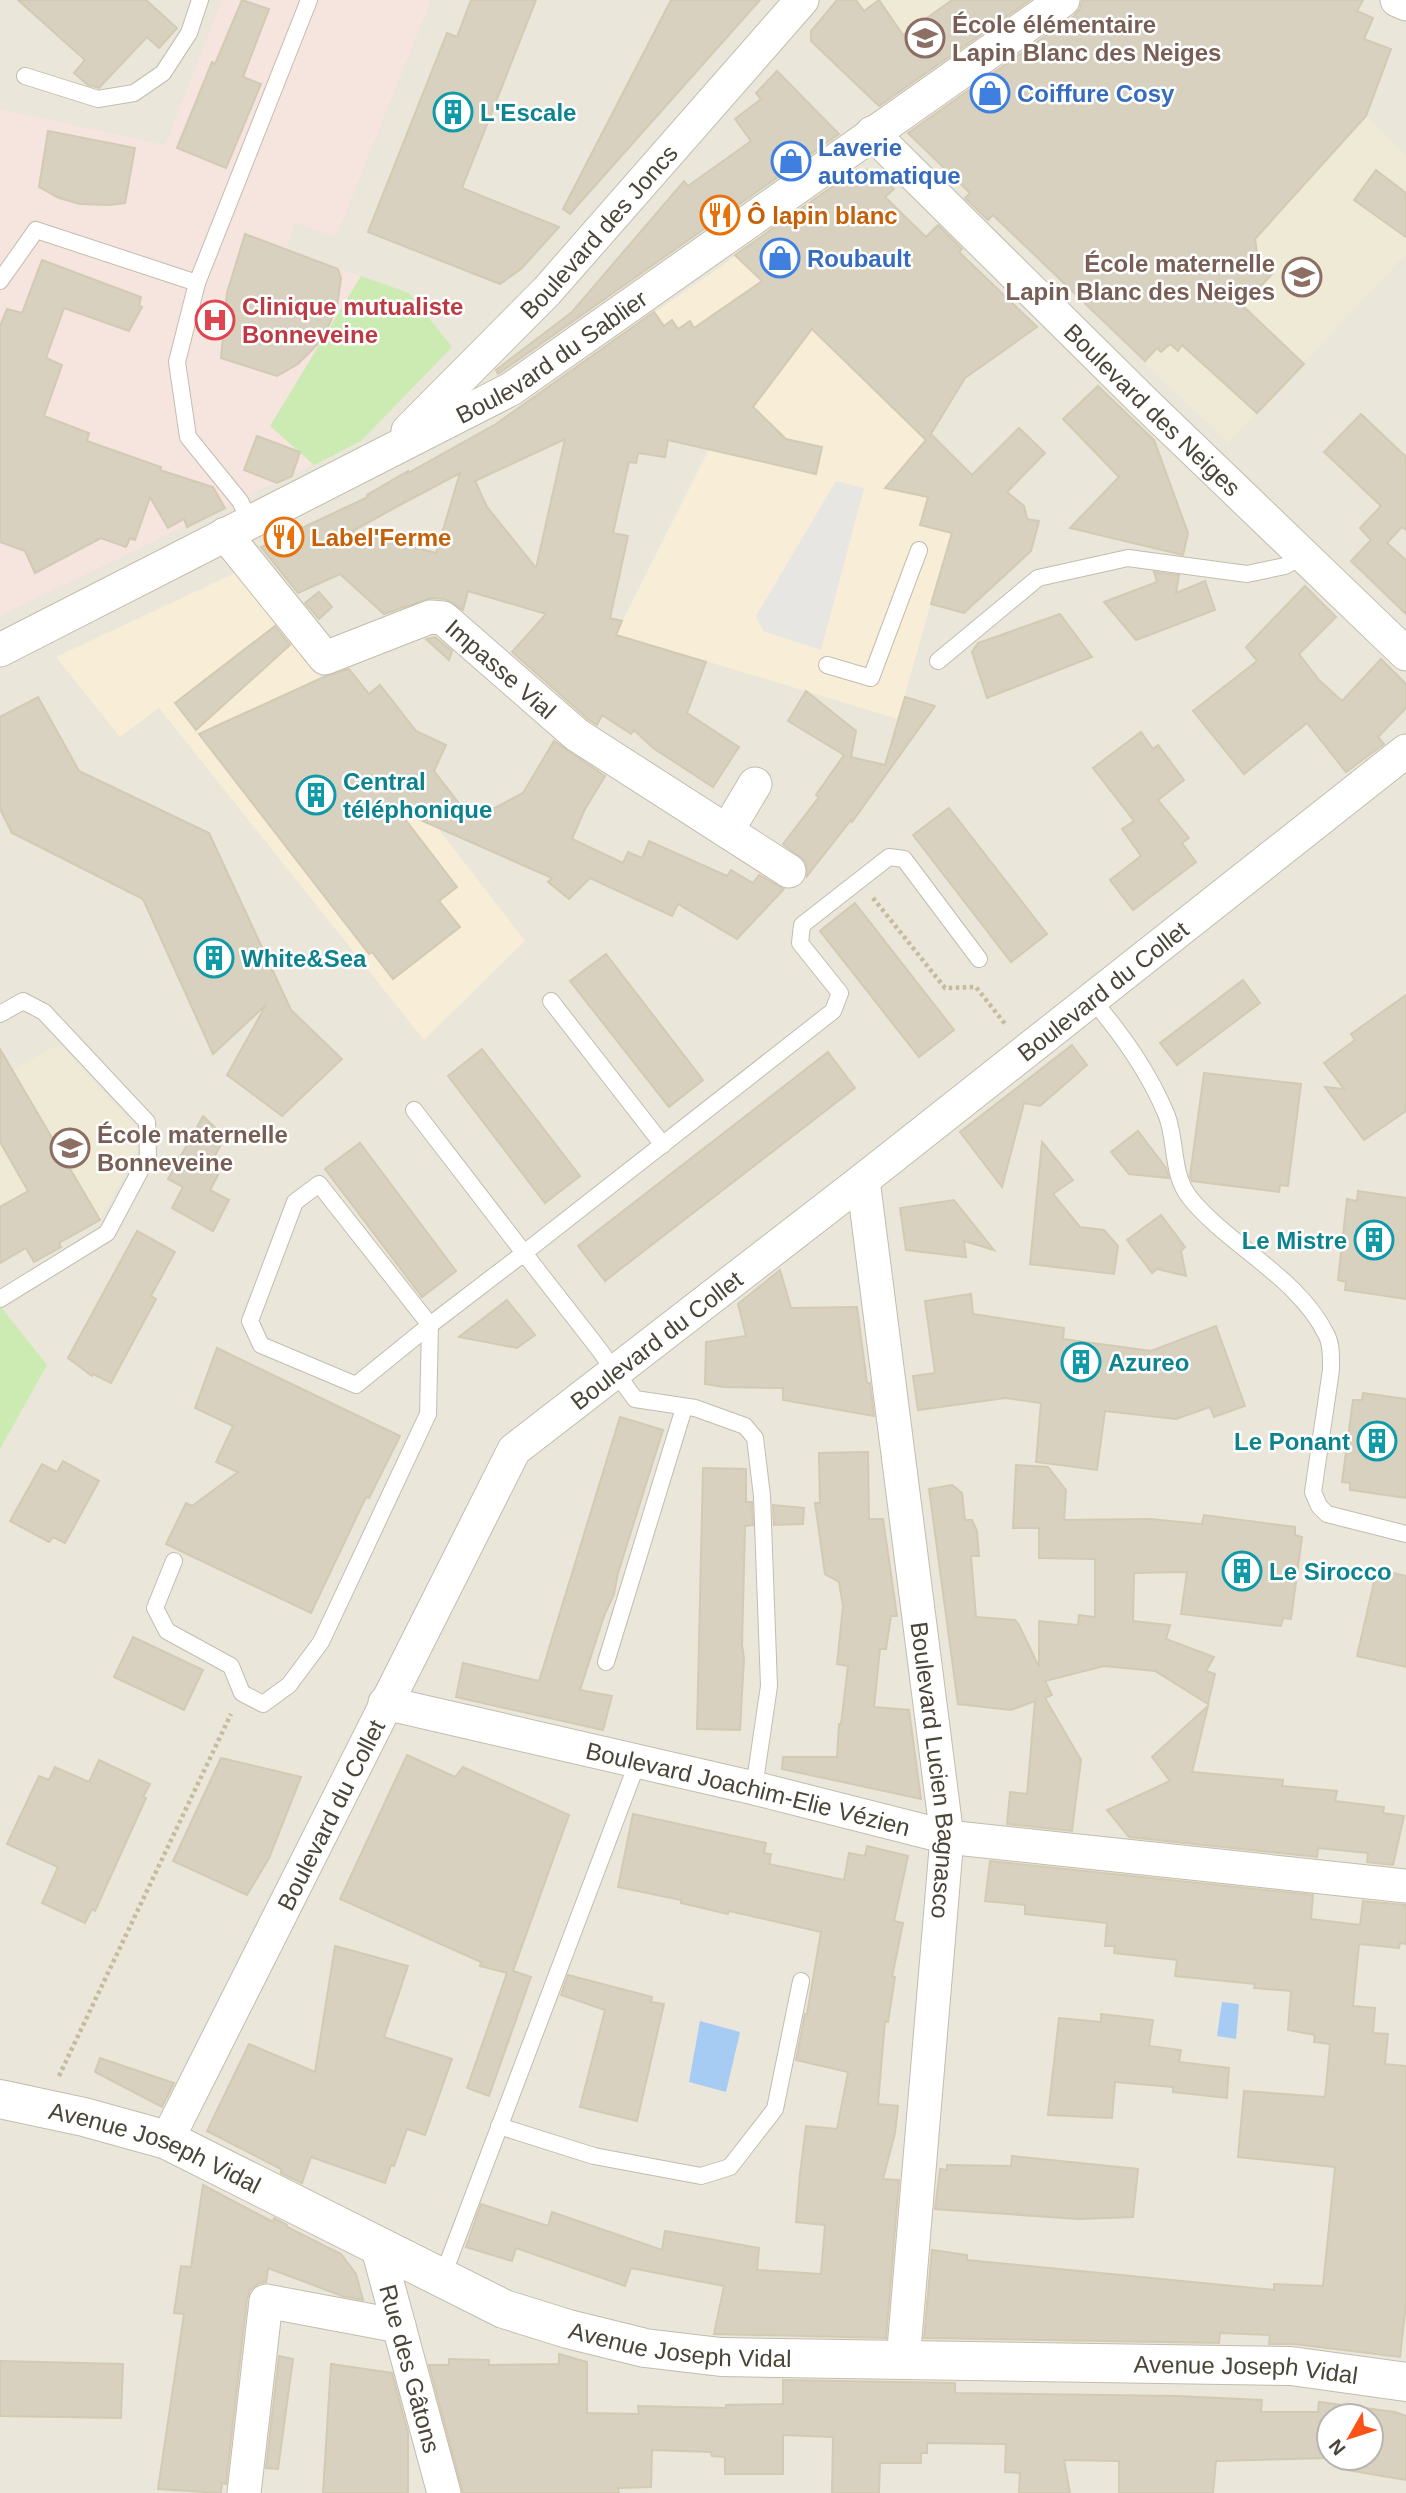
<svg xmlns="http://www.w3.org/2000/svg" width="1406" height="2493" font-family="Arial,sans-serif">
	<rect width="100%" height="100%" fill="#f6f4eb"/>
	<path fill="#eae6d9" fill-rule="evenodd" d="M0 0H1406V2493H0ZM1329 2416H1371V2458H1329Z"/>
	<g fill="#f8edd6">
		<path d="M785 222 934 429 892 480 889 489 959 504 898 719 616 634 709 449 654 313Z"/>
		<path d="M239 571 525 941 424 1040 159 708 120 737 56 657Z"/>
	</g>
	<g fill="#efead5">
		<path d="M856 0H1021L912 76Z"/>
		<path d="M1366 115 1406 156V254L1228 443 1144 362Z"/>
		<path d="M55 1046 62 1047 135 1126 137 1152 100 1220 60 1243 61 1247 34 1262 26 1248 0 1263V1049L13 1070Z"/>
	</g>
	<path fill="#f6e4df" d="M222 0H431L336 237 295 223 286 250 409 293 452 347 361 441 0 616V109L165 145Z"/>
	<g fill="#ccebb3">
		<path d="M361 276 409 293 452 347 361 441 314 465 270 426Z"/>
		<path d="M0 1306 47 1365 0 1449Z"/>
	</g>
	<path fill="#e8e6e2" d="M836 481 864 488 821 650 763 631 756 616Z"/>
	<g fill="#a6ccf4">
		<path d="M1222 2002 1239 2004 1236 2039 1217 2036Z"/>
		<path d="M700 2021 740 2032 726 2092 689 2082Z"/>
	</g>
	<g fill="#d8d1c0" stroke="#d3cab3" stroke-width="2" fill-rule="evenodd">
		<path d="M18 0H146L177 28 159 48 147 37 99 88 88 85 74 73 85 60Z"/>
		<path d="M242 0 269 9 243 77 261 84 226 168 177 148 212 62 215 64Z"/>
		<path d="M471 0H536L462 188 559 227 521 269 500 284 368 232 447 33 457 37Z"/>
		<path d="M671 0H760L570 214 563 209Z"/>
		<path d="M837 0H856L864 11 879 0 903 35 952 0H1030L879 106 811 41V31Z"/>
		<path d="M1082 0H1363L1357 11 1373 18 1364 39 1391 49 1366 116 1255 239 1258 259 1273 273 1243 306 1304 364 1257 413 1182 345 1178 351 1170 344 1161 352 1157 348 1145 361 993 215 988 220 965 198 970 193 908 133 1074 16 1080 9Z"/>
		<path d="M777 71 839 134 498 374 496 370 572 312 684 181 688 186 751 141 735 119 761 99 756 93Z"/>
		<path d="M48 131 135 148 125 203 109 205 80 204 59 198 39 187Z"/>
		<path d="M856 170H875L894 189 885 197 926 237 938 225 962 249 959 252 1037 327 965 378 929 437 931 434 972 475 1019 428 1045 453 1007 492 1024 506 1027 519 1039 521 1031 551 964 613 931 604 952 533 920 525 928 497 885 488 926 440 812 329 753 407 786 439 822 447 816 474 668 440 665 457 638 453 636 463 629 462 613 533 628 536 610 618 622 621 616 635 706 662 687 713 739 747 713 787 653 748 634 730 631 734 602 715 597 725 589 720 512 652 546 614 468 591 463 610 445 599 431 598 384 614 340 574 298 593 261 547 368 497 367 495 408 471V473L496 424 654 312 664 326 672 320 678 329 690 321 694 328 762 281 735 255ZM565 439 536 568 487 507 475 481ZM460 473 436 553 351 532 398 506Z"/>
		<path d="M1376 170 1406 193V237L1354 200Z"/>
		<path d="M245 234 338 269 341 278 337 307 328 327 317 345 298 364 277 376 221 358 227 293Z"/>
		<path d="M42 260 141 297 139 305 142 307 129 331 64 308 46 358 62 365 44 416 89 433 87 441 161 467 160 470 213 487 225 508 187 527 184 519 168 528 150 497 135 540 130 538 126 547 101 538 35 573 25 551 0 542V326L7 309 22 313Z"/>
		<path d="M1098 386 1154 440 1188 533 1183 555 1070 528 1119 477 1063 419Z"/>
		<path d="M1361 414 1406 457V530L1402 527 1387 543 1406 560V614L1351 561 1371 540 1360 528 1381 506 1324 452Z"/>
		<path d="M257 436 300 452 292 476 277 483 244 470Z"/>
		<path d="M1154 572 1179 575 1176 593 1205 581 1215 610 1136 640 1104 602 1157 582Z"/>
		<path d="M1305 586 1336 617 1299 654 1319 680 1342 701 1381 659 1406 684V708L1378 737 1384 744 1346 772 1307 723 1244 774 1193 711 1257 661 1246 647Z"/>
		<path d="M319 592 332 607 319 619 305 603Z"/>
		<path d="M1060 614 1092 657 987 698 972 652 978 643Z"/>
		<path d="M275 626 290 645 196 730 175 703Z"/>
		<path d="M435 637 452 651 449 660 426 639Z"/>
		<path d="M349 669 369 694 380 685 416 731 446 745 434 771 472 820 523 793 554 741 605 776 584 811 572 839 623 863 628 852 642 858 649 841 727 876 731 870 753 883 759 875 784 889 737 939 678 904 672 916 590 878 569 899 548 882 552 878 398 810 457 887 439 901 460 927 393 979 372 952 369 954 199 734 326 676Z"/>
		<path d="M806 691 856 731 851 757 885 765 905 697 935 706 852 822 851 820 807 876 806 862 783 844 819 797 816 795 844 755 788 721Z"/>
		<path d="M38 697 79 771 209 833 291 1010 342 1059 282 1116 227 1075 266 1005 213 1054 143 899 12 833 0 809V717Z"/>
		<path d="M1141 732 1153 749 1158 745 1184 780 1158 800 1189 838 1182 843 1196 862 1133 910 1110 880 1141 856 1122 829 1134 821 1093 768Z"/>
		<path d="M949 808 1047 934 1011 962 913 835Z"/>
		<path d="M855 903 954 1030 919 1057 820 931Z"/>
		<path d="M606 954 703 1080 669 1107 570 981Z"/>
		<path d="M1243 980 1260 1003 1177 1065 1160 1043Z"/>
		<path d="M1406 995V1111L1364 1140 1325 1087 1344 1089 1324 1063 1355 1040 1351 1034Z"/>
		<path d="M1072 1045 1087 1065 1040 1106 1024 1103 1002 1187 960 1132Z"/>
		<path d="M0 1049 100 1220 59 1243 61 1247 34 1262 26 1248 0 1263V1207L28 1191 0 1142Z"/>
		<path d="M482 1049 580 1176 545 1203 448 1076Z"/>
		<path d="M828 1052 855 1088 605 1281 578 1246Z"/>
		<path d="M1204 1073 1301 1084 1288 1186 1280 1185 1279 1192 1192 1181 1190 1176Z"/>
		<path d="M203 1116 225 1137 210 1165 220 1171 210 1190 229 1200 213 1231 172 1208 183 1187 168 1179Z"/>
		<path d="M1138 1131 1166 1168 1169 1178 1129 1174 1111 1152Z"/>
		<path d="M1042 1142 1073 1180 1053 1194 1080 1227 1104 1230 1118 1246 1114 1274 1030 1264Z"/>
		<path d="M360 1143 456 1271 422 1297 325 1169Z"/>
		<path d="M1358 1191 1406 1198V1299L1345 1290 1346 1282 1338 1280 1347 1199 1357 1201Z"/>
		<path d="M954 1200 994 1250 964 1241 966 1257 906 1250 900 1208Z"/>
		<path d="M1161 1215 1185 1247 1181 1251 1186 1276 1157 1269 1152 1273 1127 1240Z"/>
		<path d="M137 1231 175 1252 151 1296 156 1299 111 1383 93 1374 92 1376 68 1358Z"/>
		<path d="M780 1270 791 1308 857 1307 867 1383H870L874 1416 783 1400V1388L723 1387 705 1384 706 1342 746 1336 738 1304Z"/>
		<path d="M971 1294 973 1314 1064 1328 1063 1339 1151 1351 1216 1326 1245 1406 1214 1417 1210 1407 1176 1419 1105 1411 1097 1470 1036 1462 1041 1403 1005 1398 918 1410 913 1376 935 1373 925 1301Z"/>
		<path d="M507 1300 535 1335 517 1348 459 1337Z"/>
		<path d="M217 1348 400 1436 369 1498 366 1497 311 1613 166 1544 186 1503 192 1506 238 1472 216 1462 233 1426 195 1408Z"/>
		<path d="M1363 1393 1406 1399V1498L1350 1490V1483L1342 1482 1353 1400H1362Z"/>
		<path d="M620 1417 663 1430 618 1573 614 1594 604 1616 580 1690 612 1696 603 1730 456 1697 463 1663 539 1681Z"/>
		<path d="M868 1452 869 1519H883L897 1616H891L886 1649H880L874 1707 909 1710 921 1799 782 1769 783 1757H837L839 1724H841L848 1666 837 1664 843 1606 839 1582 825 1574 815 1503H820L819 1453Z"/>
		<path d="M63 1461 99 1481 65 1543 53 1537 49 1542 10 1521 42 1464 57 1472Z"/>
		<path d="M1016 1465 1048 1467 1066 1490 1064 1520 1150 1519 1202 1524 1204 1515 1295 1527V1535L1302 1537 1291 1619 1283 1618 1281 1626 1181 1614 1187 1572 1134 1573 1133 1621 1170 1625 1166 1639 1214 1657 1206 1671 1215 1674 1208 1704 1155 1671 1104 1666 1045 1681 1052 1695 1045 1698 1081 1760 1072 1831 1007 1824 1010 1792 1027 1794 1035 1701 1011 1710 958 1704 929 1489 952 1485 962 1493 965 1520H972L977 1531 979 1556H971L976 1617 1015 1620 1019 1625 1039 1667V1621L1078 1625 1079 1615 1095 1617V1559L1039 1558V1528H1013Z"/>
		<path d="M703 1468 746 1469V1502H752L753 1525 745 1526 742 1645 744 1658 740 1730 697 1729Z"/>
		<path d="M773 1505 804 1508 803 1524 774 1525Z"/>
		<path d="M1377 1569 1406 1576V1667L1357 1656Z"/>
		<path d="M133 1637 203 1670 184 1710 114 1677Z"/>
		<path d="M1208 1706 1192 1772 1283 1780 1282 1786 1337 1791 1335 1801 1384 1807 1383 1813 1404 1816 1393 1865 1367 1862 1368 1853 1318 1848 1317 1857 1129 1837 1107 1810 1170 1781 1152 1757Z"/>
		<path d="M407 1755 455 1777 463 1767 569 1815 513 1971 531 1977 489 2096 467 2088 507 1973 480 1966 481 1962 340 1899Z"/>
		<path d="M221 1758 301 1777 269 1858 247 1895 173 1861Z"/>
		<path d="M99 1760 150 1784 143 1797 146 1798 95 1911 92 1909 85 1923 42 1903 58 1867 7 1844 39 1776 49 1780 55 1767 89 1782Z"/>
		<path d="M633 1814 766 1843 764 1853 771 1854 769 1864 844 1880 849 1853 865 1856 867 1846 908 1856 894 1921 903 1923 892 1977H895L888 2022 885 2021 878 2104 898 2106 895 2133 883 2179 899 2180 886 2338 714 2334 724 2286 631 2268 625 2286 516 2248 512 2261 466 2247 481 2204 548 2226 552 2212 662 2250 665 2231 759 2248 757 2270 821 2274 825 2225 796 2222 800 2174 806 2126 837 2129 848 2072 796 2060 805 2014H807L821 1932 729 1911 728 1914 681 1903V1900L618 1887Z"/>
		<path d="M990 1861 1313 1895 1311 1919 1360 1925 1363 1901 1406 1905V1944L1400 1943 1399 1948 1359 1944 1353 2006 1375 2008 1373 2033 1388 2034 1385 2064 1406 2066V2303L1400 2357 1294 2344H1269L1270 2335 1220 2333 1219 2343 924 2338 932 2250 967 2255V2260L1274 2290V2284L1323 2286 1335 2167 1238 2157 1244 2091 1325 2097 1330 2044 1314 2042 1315 2035 1288 2030 1291 1991 1254 1988 1255 1984 1175 1976 1177 1960 1114 1953 1115 1946H1105L1107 1923 1025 1914V1905L985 1901Z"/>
		<path d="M335 1946 408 1966 384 2037 452 2059 425 2135 407 2129 394 2166 391 2165 385 2183 311 2157 302 2183 281 2173V2169L207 2131 249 2044 315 2072Z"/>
		<path d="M568 1975 652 1997 651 2002 664 2004 637 2121 580 2107 605 2010 561 1995Z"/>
		<path d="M1101 2014 1153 2020 1149 2046 1181 2050 1179 2062 1229 2068 1227 2098 1173 2092V2087L1115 2082 1112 2118 1048 2115 1059 2018 1101 2022Z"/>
		<path d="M100 2058 174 2083 162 2107 95 2072Z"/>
		<path d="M1012 2156 1138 2169 1133 2217 1079 2219 935 2209 940 2169 947 2170V2165L1011 2166Z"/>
		<path d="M203 2185 273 2222 274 2218 287 2225V2227L341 2254 356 2274 363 2300 342 2296 268 2268 266 2282 259 2283 250 2290 247 2299 226 2484 222 2483 221 2493 158 2489 184 2314 174 2313 181 2266 191 2267Z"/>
		<path d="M559 2354 587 2362V2413L639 2414 638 2406 726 2408V2405L783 2404V2380L955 2383V2393L1176 2396 1262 2400 1261 2412H1318L1319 2402 1395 2412 1406 2416V2480L1341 2469 1343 2458H1371V2416H1329V2458L1216 2461 1213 2493H1119V2461L1064 2460 1070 2493H1019L1020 2473 1005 2472 1006 2444 927 2443V2453H921V2463H880L879 2493H832L833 2437 783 2435V2474H725V2457L712 2456 711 2452 652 2450 651 2487 618 2488 619 2493H463L429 2365H449V2359L489 2360V2365L559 2364Z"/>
		<path d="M279 2356 293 2359 278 2469 266 2468Z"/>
		<path d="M0 2361 123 2364 121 2418 0 2416Z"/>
		<path d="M331 2364 392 2373 408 2433V2493H323Z"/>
	</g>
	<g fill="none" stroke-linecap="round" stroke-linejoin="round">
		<defs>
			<g id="service">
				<path d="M25 76 98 99 134 93 163 73 189 33 200 0"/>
				<path d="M0 281 36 230 197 283"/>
				<path d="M250 521 240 501 188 437 177 362 197 283 309 0"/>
				<path d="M938 661 1038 578 1128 558 1247 574 1285 566 1303 556"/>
				<path d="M827 665 871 678 919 550"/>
				<path d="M1092 999C1122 1035 1149 1072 1167 1116 1177 1143 1171 1174 1190 1198 1229 1246 1298 1277 1326 1334 1332 1344 1331 1358 1331 1370L1313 1492 1319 1506 1327 1514 1406 1534"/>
				<path d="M551 1001 663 1145"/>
				<path d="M0 1014 23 1001 44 1012 147 1122 148 1156 107 1233 0 1299"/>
				<path d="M414 1110 524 1253 833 1011 840 993 800 943 802 925 889 857 904 859 979 959"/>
				<path d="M319 1184 430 1325 356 1385 261 1345 250 1321 295 1202Z"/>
				<path d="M174 1561 155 1608 167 1631 231 1666 242 1693 263 1704 289 1685 321 1642 428 1414 430 1325 524 1253 598 1348 635 1399 695 1408 745 1426 755 1438 762 1496 769 1686 754 1788"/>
				<path d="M606 1662 684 1408"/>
				<path d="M499 2126 594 2156 701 2176 730 2167 775 2109 801 1981"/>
				<path d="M442 2278 638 1761"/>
			</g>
			<g id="minor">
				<path d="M1397 0 1406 4"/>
				<path id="s1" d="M872 133 1144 402 1406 654"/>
				<path id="s2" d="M408 431 547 291 802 0"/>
				<path id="s3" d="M225 534 325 658 430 617 443 618 577 735 789 871"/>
				<path id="s4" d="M0 650 511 389 1063 0"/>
				<path d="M727 831 755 784"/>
				<path id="s5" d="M863 1180 947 1837 903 2361"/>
				<path id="s6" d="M385 1703 754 1788 947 1837 1406 1886"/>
				<path id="s7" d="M167 2140 514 1450 863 1180 1406 751"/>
				<path id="s8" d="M377 2245 444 2493"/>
				<path d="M244 2493 266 2301 399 2326"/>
			</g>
			<g id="tertiary">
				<path id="s9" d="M0 2099 84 2117 167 2140 504 2309 568 2329 645 2348 721 2357 1291 2366 1406 2382"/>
			</g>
		</defs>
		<use href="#service" stroke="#c2bdad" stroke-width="18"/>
		<use href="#minor" stroke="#c2bdad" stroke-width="35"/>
		<use href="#tertiary" stroke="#c2bdad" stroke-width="40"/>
		<g stroke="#c5bb9d" stroke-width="4.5" stroke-dasharray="3.5 3.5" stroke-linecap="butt">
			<path d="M873 898 945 988 976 987 1006 1025"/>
			<path d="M59 2076 231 1714"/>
		</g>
		<use href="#service" stroke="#fff" stroke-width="16"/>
		<use href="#minor" stroke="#fff" stroke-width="33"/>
		<use href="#tertiary" stroke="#fff" stroke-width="38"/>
	</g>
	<defs>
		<symbol id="school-ring" viewBox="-11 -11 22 22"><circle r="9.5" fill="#fff" stroke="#8d6e63" stroke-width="1.5"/><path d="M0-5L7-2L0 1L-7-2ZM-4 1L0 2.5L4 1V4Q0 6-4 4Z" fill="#8d6e63"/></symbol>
		<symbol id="shop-ring" viewBox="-11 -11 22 22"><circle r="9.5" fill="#fff" stroke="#3f7fe0" stroke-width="1.5"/><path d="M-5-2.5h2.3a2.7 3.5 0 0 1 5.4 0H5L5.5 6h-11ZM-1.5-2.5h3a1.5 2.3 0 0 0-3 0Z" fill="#3f7fe0"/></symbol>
		<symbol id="building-ring" viewBox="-11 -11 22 22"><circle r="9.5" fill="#fff" stroke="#0f9aa8" stroke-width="1.5"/><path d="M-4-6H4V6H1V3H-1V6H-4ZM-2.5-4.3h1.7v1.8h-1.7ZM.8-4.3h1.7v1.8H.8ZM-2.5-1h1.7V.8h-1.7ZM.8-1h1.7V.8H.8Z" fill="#0f9aa8"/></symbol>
		<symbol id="restaurant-ring" viewBox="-11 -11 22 22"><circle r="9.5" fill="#fff" stroke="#e8710a" stroke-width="1.5"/><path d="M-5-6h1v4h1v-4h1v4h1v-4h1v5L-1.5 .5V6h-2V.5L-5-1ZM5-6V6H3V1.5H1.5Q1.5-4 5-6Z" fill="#e8710a"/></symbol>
		<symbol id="hospital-ring" viewBox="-11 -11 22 22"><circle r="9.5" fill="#fff" stroke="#e0444e" stroke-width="1.5"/><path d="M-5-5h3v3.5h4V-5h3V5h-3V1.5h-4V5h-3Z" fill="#e0444e"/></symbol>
	</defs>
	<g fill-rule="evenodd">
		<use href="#school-ring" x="903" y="16" width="44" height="44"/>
		<use href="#shop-ring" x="968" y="71" width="44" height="44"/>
		<use href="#building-ring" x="431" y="90" width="44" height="44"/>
		<use href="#shop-ring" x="769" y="139" width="44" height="44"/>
		<use href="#restaurant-ring" x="698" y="193" width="44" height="44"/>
		<use href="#shop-ring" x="758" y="236" width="44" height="44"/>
		<use href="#school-ring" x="1280" y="255" width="44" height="44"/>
		<use href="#hospital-ring" x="193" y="298" width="44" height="44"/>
		<use href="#restaurant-ring" x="262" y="515" width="44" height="44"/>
		<use href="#building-ring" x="294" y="773" width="44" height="44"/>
		<use href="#building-ring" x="192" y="936" width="44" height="44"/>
		<use href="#school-ring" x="48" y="1126" width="44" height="44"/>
		<use href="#building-ring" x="1352" y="1218" width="44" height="44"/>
		<use href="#building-ring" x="1059" y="1340" width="44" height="44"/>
		<use href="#building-ring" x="1355" y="1419" width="44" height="44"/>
		<use href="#building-ring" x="1220" y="1549" width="44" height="44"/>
	</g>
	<g text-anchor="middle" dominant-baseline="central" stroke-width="5" stroke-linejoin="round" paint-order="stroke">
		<g font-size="24" font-weight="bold" fill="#785e54" stroke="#fff" text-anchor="start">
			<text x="952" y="24">École élémentaire<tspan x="952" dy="28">Lapin Blanc des Neiges</tspan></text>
			<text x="1275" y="263" text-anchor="end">École maternelle<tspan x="1275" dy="28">Lapin Blanc des Neiges</tspan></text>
			<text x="97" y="1134">École maternelle<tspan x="97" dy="28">Bonneveine</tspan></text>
		</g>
		<g font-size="24" font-weight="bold" fill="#366cbe" stroke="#fff" text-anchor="start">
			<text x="1017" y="93">Coiffure Cosy</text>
			<text x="818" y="147">Laverie<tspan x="818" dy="28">automatique</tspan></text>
			<text x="807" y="258">Roubault</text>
		</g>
		<g font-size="24" font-weight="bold" fill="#0d838f" stroke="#fff" text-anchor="start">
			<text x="480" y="112">L'Escale</text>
			<text x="343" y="781">Central<tspan x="343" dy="28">téléphonique</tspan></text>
			<text x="241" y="958">White&amp;Sea</text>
			<text x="1347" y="1240" text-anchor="end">Le Mistre</text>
			<text x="1108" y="1362">Azureo</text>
			<text x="1350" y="1441" text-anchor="end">Le Ponant</text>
			<text x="1269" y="1571">Le Sirocco</text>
		</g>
		<g font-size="24" font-weight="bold" fill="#c56008" stroke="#fff" text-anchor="start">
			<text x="747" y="215">Ô lapin blanc</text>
			<text x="311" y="537">Label'Ferme</text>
		</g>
		<g font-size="24" fill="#4b4538" stroke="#fff">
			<text stroke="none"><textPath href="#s2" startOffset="276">Boulevard des Joncs</textPath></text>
			<text stroke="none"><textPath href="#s4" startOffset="625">Boulevard du Sablier</textPath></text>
			<text stroke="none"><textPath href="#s1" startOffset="394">Boulevard des Neiges</textPath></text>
			<text stroke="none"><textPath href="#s3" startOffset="362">Impasse Vial</textPath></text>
			<text stroke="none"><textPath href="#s7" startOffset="1519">Boulevard du Collet</textPath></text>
			<text stroke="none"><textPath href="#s7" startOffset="952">Boulevard du Collet</textPath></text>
			<text stroke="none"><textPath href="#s5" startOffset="595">Boulevard Lucien Bagnasco</textPath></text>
			<text stroke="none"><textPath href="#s6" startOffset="373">Boulevard Joachim-Elie Vézien</textPath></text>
			<text stroke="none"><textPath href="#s7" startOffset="364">Boulevard du Collet</textPath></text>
			<text stroke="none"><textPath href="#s9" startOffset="163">Avenue Joseph Vidal</textPath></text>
			<text stroke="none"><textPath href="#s9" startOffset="730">Avenue Joseph Vidal</textPath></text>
			<text stroke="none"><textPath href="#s8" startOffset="128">Rue des Gâtons</textPath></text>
			<text stroke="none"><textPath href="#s9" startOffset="1297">Avenue Joseph Vidal</textPath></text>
		</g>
		<g font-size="24" font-weight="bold" fill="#be3a42" stroke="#fff" text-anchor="start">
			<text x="242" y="306">Clinique mutualiste<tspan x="242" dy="28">Bonneveine</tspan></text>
		</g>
	</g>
	<g transform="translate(1350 2437) rotate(231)"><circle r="33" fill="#ffffff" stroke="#b7b5af" stroke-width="2"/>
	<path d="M0-5L12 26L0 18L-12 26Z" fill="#ff5219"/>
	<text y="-10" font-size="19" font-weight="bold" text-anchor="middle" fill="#4b4538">N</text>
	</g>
</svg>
